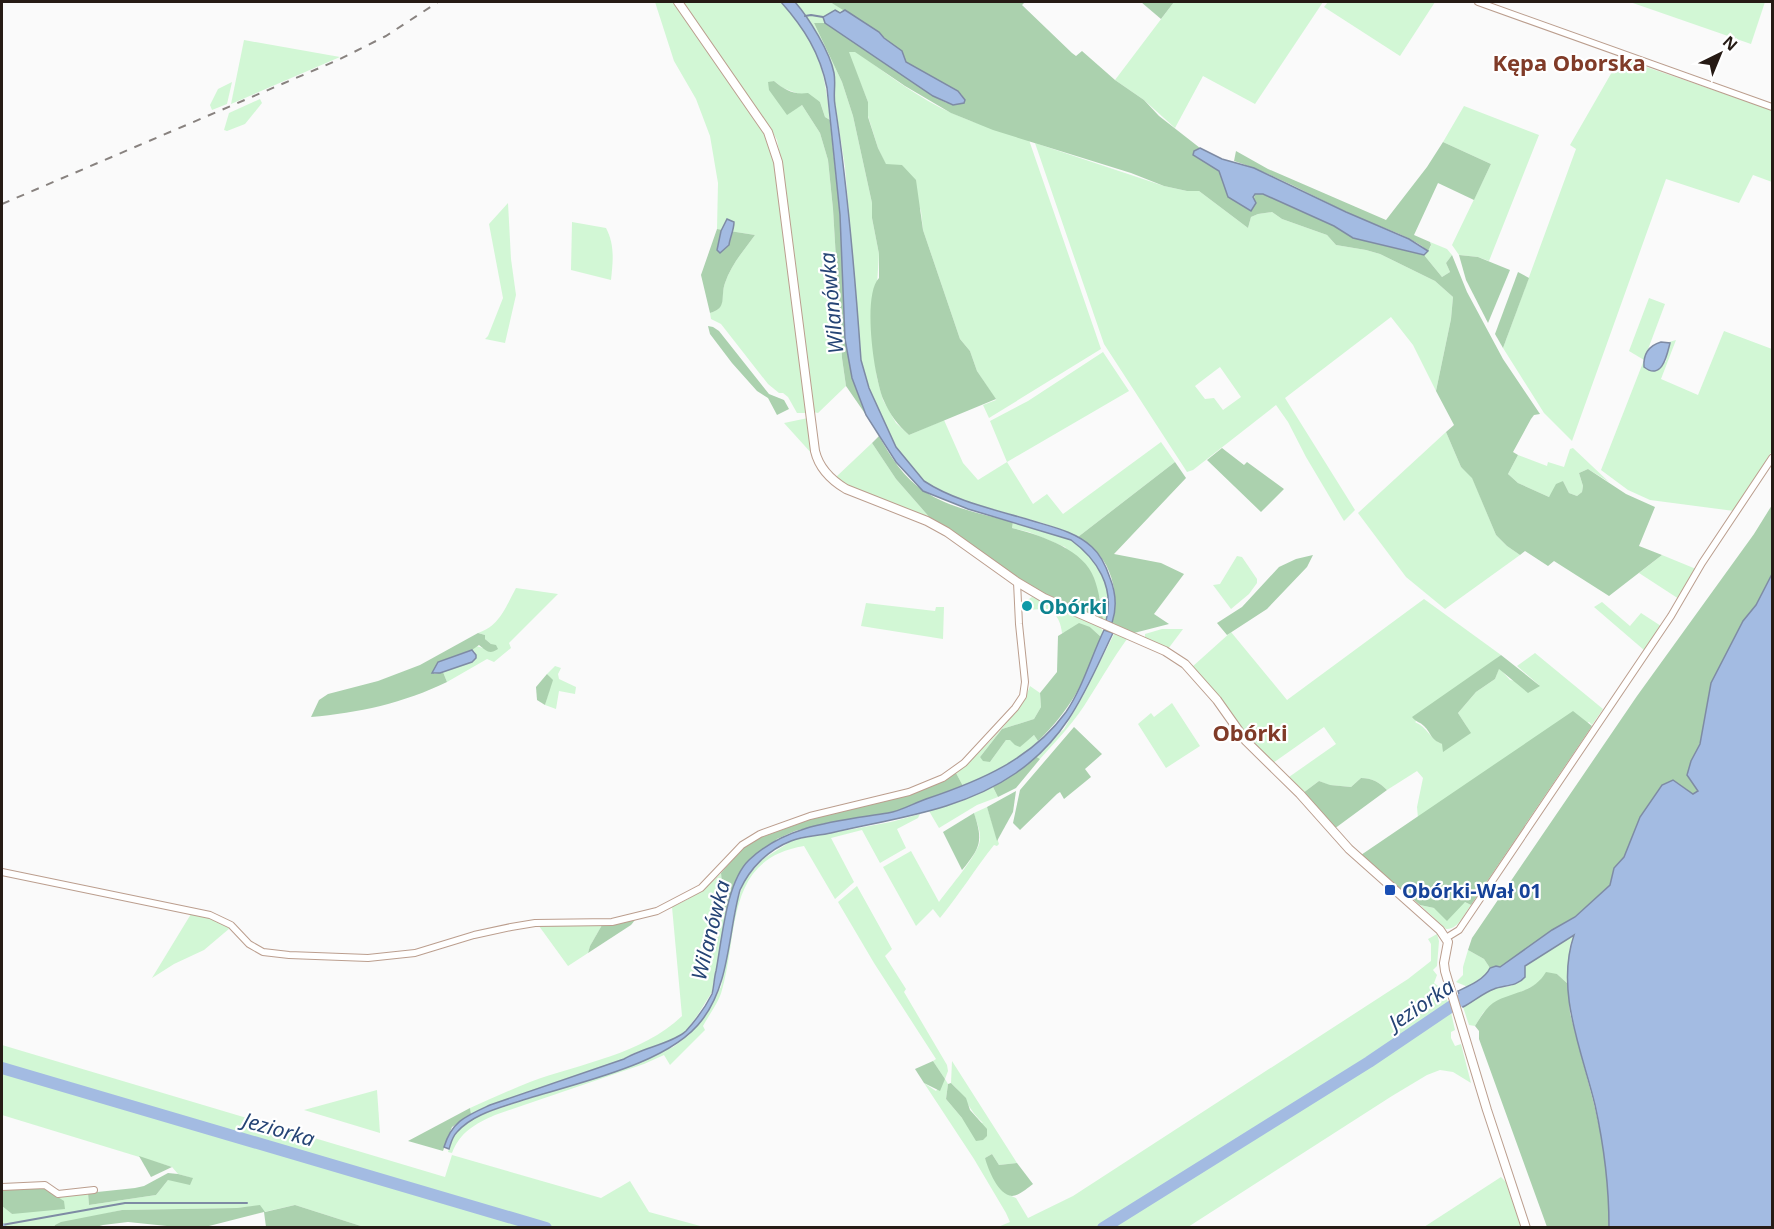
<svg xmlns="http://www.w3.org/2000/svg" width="1774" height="1229" font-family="'Noto Sans',sans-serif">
	<rect width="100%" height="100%" fill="#fafafa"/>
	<g fill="#d2f7d5" fill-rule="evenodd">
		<path d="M655 2H673L763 130 772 149 807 413H797L788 397 783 393H779L768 384 721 324 711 319 710 313C727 308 720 297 725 283 731 265 744 250 755 235L717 229 718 183 710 136 696 99 674 61Z"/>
		<path d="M682 2H781C818 44 824 65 830 120L825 117 820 102 783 88 774 81 768 83 797 108 802 105 820 133 828 160 833 209 842 358 846 386 818 413 813 412 782 166 777 140 771 129Z"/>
		<path d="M795 2H830L845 10 823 17 825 23H814L842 82 853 116 872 203V218L879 254 873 346 877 378 883 400 896 423 909 435 944 420 963 463 978 480 1007 462 990 421 1028 401 1103 352 1129 391 1007 462 1033 504 1047 494 1063 514 1161 442 1175 462 1078 537C1029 513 970 511 924 481L896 447 869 388 861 360 845 167 833 91C838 67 811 20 795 2Z"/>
		<path d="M1174 2H1323L1255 104 1203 76 1175 128 1144 100 1115 80Z"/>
		<path d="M1328 2H1435L1400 56 1324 7Z"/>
		<path d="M1630 2H1765L1751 44Z"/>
		<path d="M244 40 340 57 231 104Z"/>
		<path d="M855 51C886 73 919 99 954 114 978 125 1004 131 1029 140L1101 349 989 418 983 405 996 400 977 371 970 351 960 339 923 230 921 211 902 165H886L878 148 868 116V102L848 52Z"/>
		<path d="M1620 58 1772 110V182L1753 175 1739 203 1666 179 1572 441 1544 413 1503 348 1576 149 1570 145Z"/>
		<path d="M232 82 227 104 212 110 210 105 218 89Z"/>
		<path d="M260 99 262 103 245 124 227 131 224 130 229 113Z"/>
		<path d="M1464 106 1539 135 1489 261 1478 257 1459 255 1452 245 1491 164 1443 142Z"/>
		<path d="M1035 143 1164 186 1187 191H1199L1248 228 1251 217 1258 214 1272 212 1282 219 1327 235 1336 245 1366 250 1380 254 1435 281 1453 297 1451 319 1436 391 1413 345 1391 317 1285 398 1355 510 1344 521 1306 457 1288 422 1276 405 1193 470 1187 472 1104 344ZM1220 367 1241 397 1223 410 1214 398 1205 399 1195 386Z"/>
		<path d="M508 203 511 259 516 295 505 343 485 339 488 336 503 298 489 224Z"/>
		<path d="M572 222 606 228C615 245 613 261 611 280L571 270Z"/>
		<path d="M1430 242 1447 249 1452 255 1446 263 1450 272 1442 277 1424 255 1431 246Z"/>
		<path d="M1649 298 1665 304 1644 360 1645 367 1662 366 1666 361 1669 342 1676 340 1661 379 1698 395 1724 331 1772 349V451L1734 511 1650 500 1628 490 1601 470 1644 360 1629 351Z"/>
		<path d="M808 418 813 455 784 423Z"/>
		<path d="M1446 432 1461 467 1472 477 1496 535 1507 546 1520 555 1445 609 1406 577 1358 513Z"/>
		<path d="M872 443 896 479 931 519 846 485 836 477Z"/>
		<path d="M1573 448 1609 482 1588 469 1579 473 1583 486 1582 492 1577 496 1569 493 1563 481 1549 497 1518 483 1508 474 1518 455 1547 466 1548 462 1564 467 1570 449Z"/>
		<path d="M1013 522C1030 528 1056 532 1071 540 1099 555 1114 591 1106 621L1103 619 1100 598 1065 547 1029 532 1012 528Z"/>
		<path d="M1662 555 1696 569 1679 599 1639 573Z"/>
		<path d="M1237 556 1242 557 1257 579V583L1249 594 1231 609 1213 585 1220 584Z"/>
		<path d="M516 588 558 594 509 643 511 648 494 662 487 659 447 682 443 672 472 662 475 652 472 650 476 646 483 648 491 644 485 639V635L478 633C500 626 506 606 516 588Z"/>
		<path d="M1032 597 1098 625 1103 631 1101 637 1090 627 1062 633C1059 606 1042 608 1021 611L1020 605Z"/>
		<path d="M1424 599 1501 655 1415 722C1427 727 1430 739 1442 744L1467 727 1458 713 1476 692 1495 679 1499 668 1510 680 1539 685 1517 666 1535 653 1603 709 1592 725 1589 722 1452 796 1418 818 1417 807 1423 778 1417 771 1387 790C1379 782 1372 778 1361 778L1351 787 1329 785 1319 781 1303 793 1289 777 1336 744 1324 727 1273 763 1242 732 1213 689 1192 667 1231 632 1287 700Z"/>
		<path d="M1602 602 1630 626 1641 613 1661 626 1644 650 1594 607Z"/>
		<path d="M866 603 935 611 936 607H944L943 639 861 626Z"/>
		<path d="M1162 629H1183L1168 649 1145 638V634Z"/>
		<path d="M1115 632 1127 639C1113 658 1102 678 1089 698 1076 720 1057 740 1040 759L1035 756 1064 729 1083 696Z"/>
		<path d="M555 666 561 668 558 674 559 679 576 687 575 694 559 691 556 709 545 705 552 680 547 674Z"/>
		<path d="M1030 686 1040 693 1041 707 1034 719 1002 729 980 757 990 762 1006 740 1029 739 1034 735 1038 741C1017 763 991 775 963 786L956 773C978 755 1022 712 1030 686Z"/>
		<path d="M1172 703 1200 746 1166 768 1138 724 1151 713 1154 717Z"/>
		<path d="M993 787 998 797 977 805 939 828 929 811 962 801Z"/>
		<path d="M987 807 999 844 997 846 994 845C975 869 959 895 940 918L933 909 916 926 883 867 911 851 939 902C948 889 979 854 980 840 981 831 976 821 974 813Z"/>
		<path d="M920 814 918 818 897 829 906 848 880 863 862 830 831 838 854 882 835 899 804 846C725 859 739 931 722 990 719 1002 709 1015 703 1026L705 1030 670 1065 664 1055 644 1064 495 1115C475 1124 460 1132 452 1153L448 1152 453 1137 458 1130 479 1115 623 1068 673 1047 689 1035 721 987 738 899 745 879 763 859 793 840 891 822Z"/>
		<path d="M721 873 723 895 720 911 727 913 712 992 697 1016 685 1032 677 1038 632 1054 624 1059 490 1105 471 1114 470 1108C490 1099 510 1090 530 1082 581 1063 641 1055 682 1016L672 907C692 898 706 889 721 873Z"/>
		<path d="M857 886 892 949 885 956 906 989 904 992 947 1065 948 1071 945 1079 948 1084 946 1099 962 1118 983 1123C969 1111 965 1095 951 1083L952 1061 1017 1163 999 1165 992 1154 985 1158 1009 1195 1016 1198 1028 1218 1073 1196 1408 979 1431 961V944L1428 939 1437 934 1439 941 1437 966 1433 970 1437 975 1434 983C1449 992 1451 1014 1455 1030L1451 1032V1038L1455 1046 1461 1044 1471 1083 1453 1072 1440 1070 1427 1075 1392 1096 1188 1227H998L1010 1222 1006 1213 974 1159 924 1083 936 1091 945 1079 933 1061 936 1059 874 963 838 902Z"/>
		<path d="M1465 902 1471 905C1464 914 1458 930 1446 929L1420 905 1434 908Z"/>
		<path d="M191 914 213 919 230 928 204 950 174 964 152 978Z"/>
		<path d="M602 925 590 946 588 953 568 966 539 926Z"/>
		<path d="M1574 934 1570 945 1568 984 1557 974 1515 995 1494 1003 1483 1013 1475 1026 1469 1025 1463 1007 1496 987C1505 989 1519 984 1525 977V966Z"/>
		<path d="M1468 950 1484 959 1490 968 1489 972 1468 987 1456 982 1463 975V967Z"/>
		<path d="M2 1045 445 1177 452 1155 601 1198 630 1181 649 1212 704 1227H364L295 1205 264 1212 260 1206 237 1208 122 1210 55 1225 54 1227H2V1206L12 1214 58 1197 88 1193 89 1205 156 1195 168 1180 192 1178 178 1174 172 1167 2 1115Z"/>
		<path d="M377 1090 380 1133 304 1110Z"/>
		<path d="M1501 1177 1506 1182 1521 1227H1424Z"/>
	</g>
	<g fill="#abd1ae">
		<path d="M830 2H1025L1022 5 1072 53 1076 56 1082 51 1115 80 1144 100 1159 116 1200 148 1194 151 1193 155 1219 171 1228 197 1251 211 1255 194H1263L1334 226 1353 238 1424 255 1442 277 1450 272 1446 263 1452 255 1467 292 1503 359 1540 414 1534 415 1531 419 1513 452 1518 455 1508 474 1518 483 1549 497 1556 484 1563 481 1569 493 1577 496 1582 492 1583 486 1579 473 1588 469 1626 494 1655 507 1639 546 1662 555 1609 596 1554 561 1548 566 1525 551 1520 555 1507 546 1496 535 1472 478 1461 467 1446 432 1454 425 1436 391 1451 319 1453 297 1435 281 1380 254 1366 250 1336 245 1327 235 1282 219 1272 212 1258 214 1251 217 1248 228 1199 191H1187L1164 186 1131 173 993 130 951 113 905 86 855 52H849L868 102V117L878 148 886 164 902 165 916 180 923 230 960 339 970 351 977 371 996 399 909 435C898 425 890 415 884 401 874 379 862 295 879 278V254L872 218V203L853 116 842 82 814 23H825L837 30 933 96 947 103 962 95 906 62 879 32Z"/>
		<path d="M1141 2H1174L1161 19Z"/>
		<path d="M774 81C785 90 793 95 808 93L820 102 825 117 830 120 840 215 845 339 852 378 866 415 846 386 842 358 833 209 828 160 820 133 802 105 787 115 769 90 768 82Z"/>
		<path d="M1443 142 1491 164 1474 200 1438 183 1414 235 1430 242 1431 245 1428 251C1412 236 1377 226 1357 217 1316 198 1277 175 1234 161L1236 151 1268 169 1386 220 1427 167Z"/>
		<path d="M717 229 755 235C744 250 731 265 725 283 720 297 728 308 710 313L701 275Z"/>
		<path d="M1459 255 1478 257 1510 270 1488 323 1466 280Z"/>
		<path d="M1518 272 1529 278 1503 348 1495 334Z"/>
		<path d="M708 326 713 327 719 331 769 394 784 400 789 409 777 415 768 398 757 391 732 363 710 334Z"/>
		<path d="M879 436C890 456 904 478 924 491 949 508 983 514 1013 522L1012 528C1039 535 1084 549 1094 578 1099 591 1101 606 1103 619L1034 589 931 519 896 479 872 443Z"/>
		<path d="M1222 448 1244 465 1247 462 1284 489 1261 512 1207 460Z"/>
		<path d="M1175 462 1186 478 1114 554 1161 563 1184 574 1154 614 1169 624 1134 633 1112 623C1119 602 1114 573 1100 556 1093 549 1085 543 1078 537Z"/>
		<path d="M1772 505V574L1756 605 1743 621 1711 683 1700 744 1691 761 1687 775 1698 791 1693 794 1673 780 1640 817 1624 857 1614 868 1610 885 1575 917 1552 930 1500 968 1496 966 1490 968 1484 959 1468 950 1472 938 1637 696 1754 534Z"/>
		<path d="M1313 555 1307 567 1267 609 1227 635 1217 623 1242 607 1279 567 1296 559Z"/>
		<path d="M1079 623 1090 627 1101 637C1086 679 1071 710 1038 741L1034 735 1020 747 1015 745 1010 740H1006L990 762 983 761 980 757 1002 729 1034 719 1041 707 1040 693 1057 672 1058 636Z"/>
		<path d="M478 633 485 635V639L491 644 496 645 498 649C489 655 487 651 479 645L472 650 438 662 434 674 443 672 447 682C404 703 358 713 311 717L319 700 328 694 378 681 420 665Z"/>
		<path d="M1501 655 1540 686 1528 693 1499 669 1495 679 1476 692 1458 713 1471 733 1443 752 1442 744C1430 739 1432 734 1424 726 1420 722 1416 722 1412 717Z"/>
		<path d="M547 674 553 680 545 705 537 700 536 687Z"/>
		<path d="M1573 711 1592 726 1471 905 1465 902 1447 921 1434 908 1420 905 1361 855Z"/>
		<path d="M1074 727 1102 754 1085 769 1091 777 1064 799 1060 792 1057 794 1020 830 1013 823 1020 790Z"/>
		<path d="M1035 756 1040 759 1016 788 998 797 993 787 1019 771Z"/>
		<path d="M956 773 963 786 891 813 826 823 795 831 777 839 732 890 727 913 720 911 723 895 721 873 745 845 759 838 814 818 912 794Z"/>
		<path d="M1361 778C1372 778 1379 782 1387 790L1334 829 1303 793 1319 781 1330 785 1351 787Z"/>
		<path d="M1016 791 1013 812 997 841 987 807Z"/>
		<path d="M974 813C983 841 981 847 962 870L943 832Z"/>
		<path d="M635 920 631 925 588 953 590 946 602 925Z"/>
		<path d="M1546 972 1557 974 1568 984 1570 1013 1594 1104 1605 1153 1609 1193V1227H1547L1479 1039V1031L1475 1026C1480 1018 1485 1009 1493 1003 1512 991 1533 994 1546 972Z"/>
		<path d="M933 1061 945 1079 940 1091 924 1083 915 1069Z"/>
		<path d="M951 1083 966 1098 970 1110 987 1129V1136L983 1140 976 1141 962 1118 946 1099 948 1084Z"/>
		<path d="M470 1108 471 1114 452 1127 443 1151 408 1141Z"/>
		<path d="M992 1154 999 1165 1017 1163 1033 1184C1028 1188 1018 1196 1012 1196 998 1195 988 1169 985 1158Z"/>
		<path d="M139 1156 172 1167 151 1177Z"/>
		<path d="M168 1173 178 1174 193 1178 190 1185 168 1180 156 1195 89 1205 88 1193 135 1188 144 1186Z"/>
		<path d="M42 1187 64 1201 65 1209 12 1214 2 1206V1189Z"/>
		<path d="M260 1205 265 1212 295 1205 364 1227H266L264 1212 209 1226H167L128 1222 103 1225 96 1227H54L55 1225 61 1222 122 1210 237 1208Z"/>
	</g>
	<g fill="#a3bbe2" stroke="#7e8ba4" stroke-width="1.5">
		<path d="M781 2H795C809 18 830 52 834 73 836 84 833 94 835 105 848 190 855 275 861 360L869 388 896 447 924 481C956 502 997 510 1033 521 1053 527 1076 532 1092 547 1101 555 1106 566 1110 578 1116 593 1117 608 1112 623L1106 621C1115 587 1097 559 1071 540L968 509 923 491 896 462 866 415 852 378 845 339 840 215 827 88C820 53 804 28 781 2Z"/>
		<path d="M835 10 840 13 845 10 879 32 884 38 902 51 906 62 958 91 965 100 964 103 953 105 933 96 825 23 823 17Z"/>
		<path d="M1200 148 1222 159 1254 168 1346 212 1409 239 1428 251 1424 255 1353 238 1334 226 1263 194H1255L1253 197 1256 203 1251 211 1228 197 1219 171 1193 155 1194 151Z"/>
		<path d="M727 219 734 222C734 230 730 237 729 245L720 253 717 250 721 231Z"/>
		<path d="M1661 342 1670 343C1667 355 1662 381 1644 367 1643 354 1648 346 1661 342Z"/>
		<path d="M1772 574V1227H1609C1609 1186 1604 1146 1595 1105 1582 1051 1555 991 1574 935L1525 966V977C1517 987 1503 985 1494 989 1483 993 1473 1002 1463 1007L1458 991C1469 986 1485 979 1490 968L1496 966 1500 967 1552 930 1575 917 1610 885 1614 868 1624 857 1640 817 1662 785 1673 780 1693 794 1698 791 1687 775 1691 761 1700 744 1711 683 1743 621 1756 605Z"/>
		<path d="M1104 630 1113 633C1086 689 1069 736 1016 773 961 811 894 818 831 833 818 836 803 836 791 841 768 850 750 868 740 890 728 933 730 984 702 1020 668 1066 570 1084 517 1102 496 1109 472 1115 457 1132 452 1137 451 1143 449 1149L444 1147C452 1121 466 1116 490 1105L624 1059C640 1049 675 1042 686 1031 695 1021 706 1006 712 994 714 987 714 978 716 971 722 940 726 882 749 860 787 824 839 821 888 813 901 811 914 803 926 799 980 781 1032 759 1066 712 1083 687 1091 657 1104 630Z"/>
		<path d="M472 650 476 655V658L472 662 440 673H432L438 662Z"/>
	</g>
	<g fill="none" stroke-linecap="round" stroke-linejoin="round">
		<g stroke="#7e8ba4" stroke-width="2">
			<path d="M805 16 811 15 823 17"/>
			<path d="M2 1225 125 1203H247"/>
		</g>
		<path stroke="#a3bbe2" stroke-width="7" d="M2 1227 3 1228"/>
		<g stroke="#a3bbe2" stroke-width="12">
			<path d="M2 1068 546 1228"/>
			<path d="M1103 1228 1369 1062 1474 991"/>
		</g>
		<defs>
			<g id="minor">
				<path d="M1478 2 1772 107"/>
				<path d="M2 872 210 915 231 925 249 944 263 952 289 955 368 958 415 953 474 935 511 927 535 923 612 922 657 911 701 888 742 845 760 834 810 816 909 792 943 778 964 763 1015 708 1023 696 1025 682 1019 624 1017 582"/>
				<path d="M1446 938 1459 930 1671 616 1702 563 1772 458"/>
				<path d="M2 1187 45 1185 58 1194 94 1190"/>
			</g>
			<path id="tertiary" d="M678 2 768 132 778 162 815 451C819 468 831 480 846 489L927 521 947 532 1017 582 1044 598 1165 651 1185 664 1217 700 1246 741 1300 794 1349 849 1440 930 1448 942 1444 963 1445 971 1487 1110 1526 1228"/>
		</defs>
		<use href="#minor" stroke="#bb9e8e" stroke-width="8"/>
		<use href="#tertiary" stroke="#bb9e8e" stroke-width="10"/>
		<use href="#minor" stroke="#fff" stroke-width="6"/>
		<use href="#tertiary" stroke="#fff" stroke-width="8"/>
		<path stroke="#88827f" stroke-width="2" stroke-dasharray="8 8" stroke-linecap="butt" d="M2 204 338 60 386 36 438 2"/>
	</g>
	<circle fill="#0f9aa8" stroke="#fff" stroke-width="2" cx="1027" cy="606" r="6"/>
	<rect fill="#1a4fb4" stroke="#fff" stroke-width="2" x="1384" y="884" width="12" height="12" rx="3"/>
	<g text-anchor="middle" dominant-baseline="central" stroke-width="4.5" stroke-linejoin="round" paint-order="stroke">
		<g font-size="20" font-weight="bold" fill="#0d838f" stroke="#fff" text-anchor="start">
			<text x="1039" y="606">Obórki</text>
		</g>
		<g font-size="20" font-weight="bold" fill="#164399" stroke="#fff" text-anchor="start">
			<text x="1402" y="890">Obórki-Wał 01</text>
		</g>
		<g font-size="21" font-style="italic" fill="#254475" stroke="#fff">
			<text transform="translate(831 303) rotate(-95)">Wilanówka</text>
			<text transform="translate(710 930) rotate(-76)">Wilanówka</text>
			<text transform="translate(1421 1004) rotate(-34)">Jeziorka</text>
			<text transform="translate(279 1129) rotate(16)">Jeziorka</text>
		</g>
		<g font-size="22" font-weight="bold" fill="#803b28" stroke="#fff">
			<text x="1569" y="62">Kępa Oborska</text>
			<text x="1250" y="732">Obórki</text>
		</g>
	</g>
	<rect width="1774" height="1229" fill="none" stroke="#261b15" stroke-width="6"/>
	<g transform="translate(1720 54) rotate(43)" stroke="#ffffff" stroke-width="4.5" paint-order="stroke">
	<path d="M0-4.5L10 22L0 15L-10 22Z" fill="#261b15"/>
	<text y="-9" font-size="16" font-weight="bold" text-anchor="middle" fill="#261b15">N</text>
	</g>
</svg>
